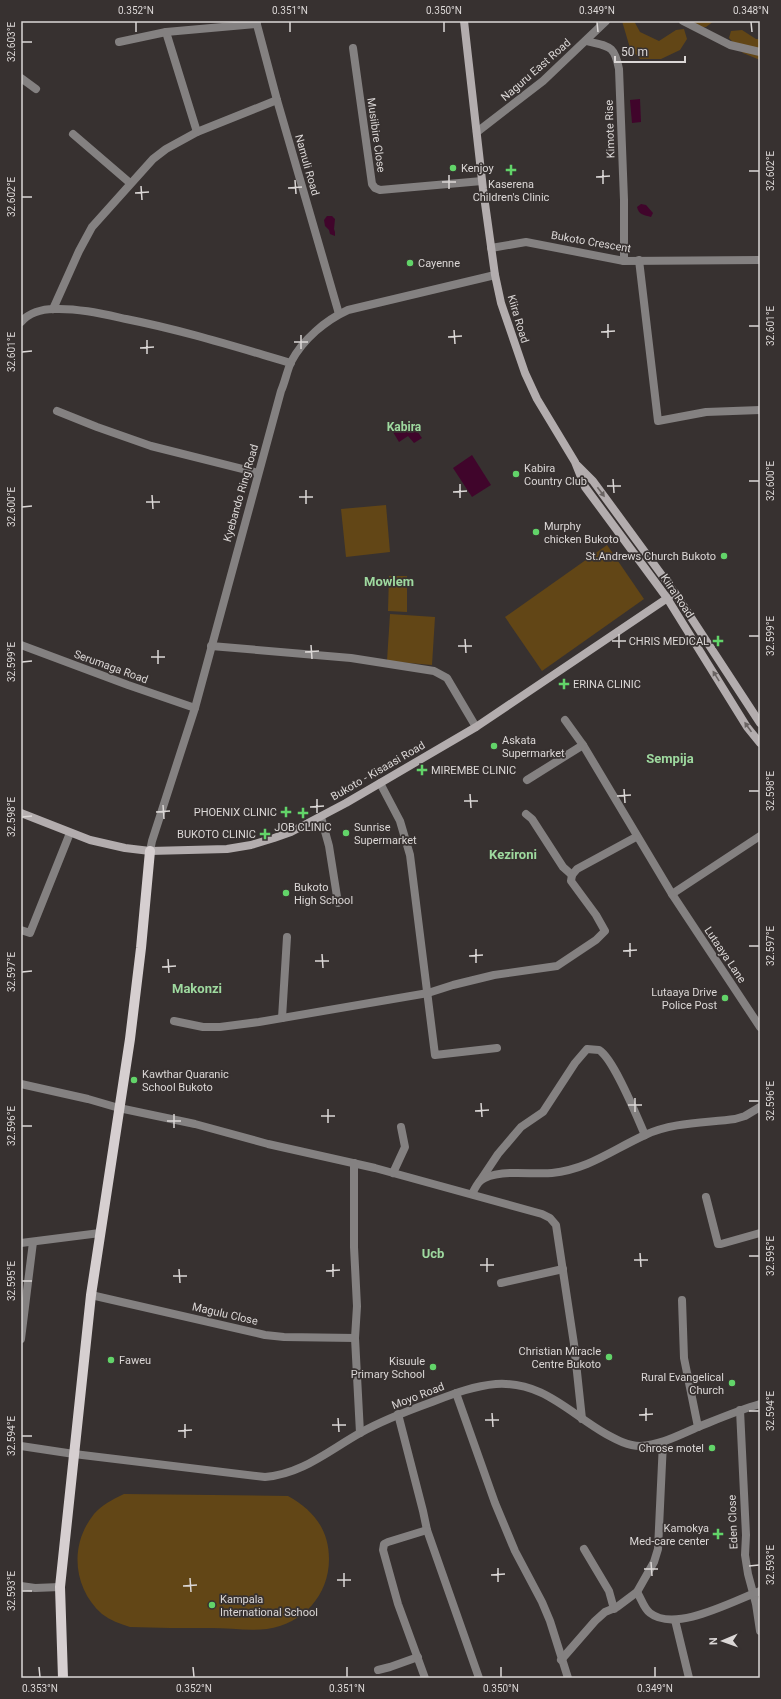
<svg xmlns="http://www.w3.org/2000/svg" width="781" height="1699" font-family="Roboto,sans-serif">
	<rect width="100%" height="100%" fill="#373130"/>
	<g fill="#624616">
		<path d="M622 21H634L640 32 659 41 676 30 684 29 687 39 680 50 661 59H640L630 48Z"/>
		<path d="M685 21H714L706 27H689Z"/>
		<path d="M742 30 756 39H760V60L743 53 729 38 731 31Z"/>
		<path d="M386 505 390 552 346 557 341 509Z"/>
		<path d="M607 545 644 599 542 671 505 617Z"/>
		<path d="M389 576H407V612L388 611Z"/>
		<path d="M390 614 435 617 432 665 387 661Z"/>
		<path d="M124 1494 288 1496C313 1510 329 1529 329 1559 329 1595 303 1624 267 1629 249 1631 229 1628 212 1628 184 1628 157 1628 130 1627 120 1624 110 1620 102 1614 73 1588 69 1545 94 1514 102 1505 113 1499 124 1494Z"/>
	</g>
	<g fill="#40052b">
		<path d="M640 99 641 122 632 123 630 100Z"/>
		<path d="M641 204 646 205 653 213 651 217C644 215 639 215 637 207Z"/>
		<path d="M327 216H332L335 219 334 229 335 232V236L330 234 329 230 325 226 324 220Z"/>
		<path d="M410 421 422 438 414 443 408 436 399 442 393 432Z"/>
		<path d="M472 455 491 485 472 497 453 468Z"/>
	</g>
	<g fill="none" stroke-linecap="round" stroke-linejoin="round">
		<g stroke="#848181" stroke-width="8">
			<path d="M256 21 277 100 339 314"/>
			<path d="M683 21 730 45 760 52"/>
			<path d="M166 32 197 132"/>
			<path d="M586 41C609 47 614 44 619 69L624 200V261"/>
			<path d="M119 42 166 32 257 24"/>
			<path d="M353 48 372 184 375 188 380 190 482 181"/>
			<path d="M21 78 36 89"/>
			<path d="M477 132 543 81 606 21"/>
			<path d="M73 134 130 183"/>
			<path d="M491 248 526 242 624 261 760 260"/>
			<path d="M639 260 658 421 706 412 760 410"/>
			<path d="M53 309 79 251 92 227 153 159 166 149 197 132 277 100"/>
			<path d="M21 322C29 313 42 309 54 309 78 308 103 314 126 319 182 330 236 347 291 363"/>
			<path d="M57 411 97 427 151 446 258 473"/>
			<path d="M21 645 128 685 195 708"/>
			<path d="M211 646 351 658 434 671 447 678 476 727"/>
			<path d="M565 720 583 745 672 894 760 1027"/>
			<path d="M527 780 583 745"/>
			<path d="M380 783 400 821 410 855 435 1055 497 1048"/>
			<path d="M526 814 532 819 563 867 572 875"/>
			<path d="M321 817 329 846 338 903"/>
			<path d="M150 851 152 841 195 708 281 391C285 382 287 371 291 362 303 339 326 320 348 310L495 275"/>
			<path d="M672 894 760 836"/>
			<path d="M21 930 30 933 70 833"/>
			<path d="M282 1018 287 937"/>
			<path d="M174 1021 203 1027H220L259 1022 428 993 453 985 494 975 557 966 596 940 605 931 596 915 571 881 572 875 577 869 636 837"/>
			<path d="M21 1084 88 1099 119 1108 195 1124 268 1144 375 1168 542 1214 550 1218 556 1225 574 1344 582 1419"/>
			<path d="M354 1163V1247L357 1306 355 1338 360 1433"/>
			<path d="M393 1173 405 1147 401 1127"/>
			<path d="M480 1181 498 1154 521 1127 543 1112 575 1063 587 1049 599 1050C614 1059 637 1117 645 1135"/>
			<path d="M472 1194C474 1190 477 1184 480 1181 496 1168 532 1175 552 1173 589 1169 612 1150 645 1135 673 1122 705 1123 735 1119L745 1116 760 1107"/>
			<path d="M706 1197 718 1244H721L760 1233"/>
			<path d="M21 1243 100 1233"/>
			<path d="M501 1283 563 1269"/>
			<path d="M91 1295 265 1335 284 1337 355 1338"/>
			<path d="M682 1300 684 1358 698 1427"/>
			<path d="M21 1339 33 1242"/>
			<path d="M456 1393 495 1503 515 1551 542 1602 550 1621 568 1678"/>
			<path d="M740 1410 746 1535 745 1555 748 1574 756 1604 760 1631"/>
			<path d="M398 1414 423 1511 427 1530 479 1678"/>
			<path d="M21 1446 74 1454 265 1477C302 1474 328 1451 360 1433 383 1420 407 1411 432 1402 453 1394 473 1386 496 1384 543 1381 569 1413 606 1434 617 1440 628 1446 640 1446 661 1445 679 1435 698 1427 718 1419 739 1410 760 1404"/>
			<path d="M584 1549 609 1591 614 1609"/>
			<path d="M21 1586 35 1588 60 1587"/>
			<path d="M637 1592C641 1598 644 1609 650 1613 675 1633 733 1601 760 1591"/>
			<path d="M675 1620 689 1678"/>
			<path d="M561 1660 595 1621 605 1612 617 1607 637 1592 654 1562 658 1549 663 1442"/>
			<path d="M378 1670 390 1667 418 1657"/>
			<path d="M425 1678 398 1604 383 1550 384 1544 388 1542 427 1530"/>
		</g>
		<g stroke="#b3adae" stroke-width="8">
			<path d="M464 21 483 189 495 275 501 303 525 373 537 399 575 462 585 487 667 598 747 727 760 743"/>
			<path d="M578 466 593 481 675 593 760 723"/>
			<path d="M21 813 90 840 125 848 150 851 227 849 251 845 274 838 291 832 346 803 476 727 675 593"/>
		</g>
		<path stroke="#d6cfd0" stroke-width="10" d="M63 1678 60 1587 91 1295 130 1039 141 948 150 851"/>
	</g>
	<defs><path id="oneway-solid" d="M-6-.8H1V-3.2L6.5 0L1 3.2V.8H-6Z"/></defs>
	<g fill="#696362">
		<use href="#oneway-solid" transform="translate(601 492) rotate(53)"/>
		<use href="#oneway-solid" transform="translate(716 676) rotate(-122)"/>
		<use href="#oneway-solid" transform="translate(748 727) rotate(-125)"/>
	</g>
	<path fill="none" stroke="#dbd7d6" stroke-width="1.5" d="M136 22V32M290 22V32M444 22V32M597 22 598 32M751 22 752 32M22 42H32M603 170V184M749 171H759M449 175V189M596 177 610 176M295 180 296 194M442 182H456M141 186 142 200M288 188 302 187M135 193 149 192M22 197H32M608 324V338M749 326H759M454 330 455 344M601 332 615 331M301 335V349M448 337 462 336M147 340V354M294 342H308M140 348 154 347M22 352 32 351M613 479 614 493M749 481H759M460 484V498M607 486H621M306 490V504M453 492 467 491M152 495 153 509M299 497H313M146 502H160M22 507 32 506M619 634V648M749 636H759M465 639 466 653M612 641H626M311 645 312 659M458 646H472M158 650V664M305 652 319 651M151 657H165M22 662 32 661M624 789 625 803M749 791H759M470 794 471 808M617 796 631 795M317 799V813M464 801H478M163 805 164 819M310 807 324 806M156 812 170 811M22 817 32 816M630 943V957M749 946H759M476 949V963M623 951 637 950M322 954 323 968M469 956 483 955M168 959 169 973M315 961H329M162 967 176 966M22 972 32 971M635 1098V1112M749 1101H759M481 1103 482 1117M628 1105H642M328 1109V1123M475 1111 489 1110M174 1114V1128M321 1116H335M167 1121H181M22 1126H32M640 1253 641 1267M749 1256H759M487 1258V1272M634 1260H648M333 1264V1277M480 1265H494M179 1269 180 1283M326 1271 340 1270M173 1276H187M22 1281H32M646 1408V1421M749 1411H759M492 1413 493 1427M639 1415 653 1414M338 1418 339 1432M485 1420H499M185 1424V1438M332 1425H346M178 1431 192 1430M22 1436H32M651 1562 652 1576M749 1566 759 1565M498 1568V1582M644 1569H658M344 1573V1587M491 1575 505 1574M190 1578 191 1592M337 1580H351M183 1586 197 1585M22 1591H32M39 1667 40 1677M193 1667 194 1677M347 1667V1677M501 1667V1677M655 1667V1677"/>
	<g fill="#62d469" stroke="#373130" stroke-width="1.5">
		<circle cx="453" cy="168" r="4"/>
		<path d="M509 164h4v4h4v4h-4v4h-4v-4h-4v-4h4z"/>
		<circle cx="410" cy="263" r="4"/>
		<circle cx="516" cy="474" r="4"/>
		<circle cx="536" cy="532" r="4"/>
		<circle cx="724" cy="556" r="4"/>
		<path d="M716 635h4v4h4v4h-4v4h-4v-4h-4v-4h4z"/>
		<path d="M562 678h4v4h4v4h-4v4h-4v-4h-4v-4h4z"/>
		<circle cx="494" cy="746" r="4"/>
		<path d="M420 764h4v4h4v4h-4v4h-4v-4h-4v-4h4z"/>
		<path d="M284 806h4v4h4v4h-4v4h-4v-4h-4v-4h4z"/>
		<path d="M301 807h4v4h4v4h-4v4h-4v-4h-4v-4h4z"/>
		<circle cx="346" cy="833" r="4"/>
		<path d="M263 828h4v4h4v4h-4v4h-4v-4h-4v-4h4z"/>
		<circle cx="286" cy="893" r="4"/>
		<circle cx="725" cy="998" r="4"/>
		<circle cx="134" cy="1080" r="4"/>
		<circle cx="609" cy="1357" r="4"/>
		<circle cx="111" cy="1360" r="4"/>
		<circle cx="433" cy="1367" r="4"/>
		<circle cx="732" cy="1383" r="4"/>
		<circle cx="712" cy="1448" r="4"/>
		<path d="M716 1528h4v4h4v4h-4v4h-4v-4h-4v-4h4z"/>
		<circle cx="212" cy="1605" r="4"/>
	</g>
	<g text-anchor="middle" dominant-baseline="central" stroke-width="3.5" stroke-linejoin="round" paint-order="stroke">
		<g font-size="11" fill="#dbd7d6" stroke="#373130">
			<text transform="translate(536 70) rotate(-41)">Naguru East Road</text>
			<text transform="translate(610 129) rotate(-92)">Kimote Rise</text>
			<text transform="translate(376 135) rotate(82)">Musiibire Close</text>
			<text transform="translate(307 165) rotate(74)">Namuli Road</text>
			<text transform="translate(591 242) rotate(10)">Bukoto Crescent</text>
			<text transform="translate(518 319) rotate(73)">Kiira Road</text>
			<text transform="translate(241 493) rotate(-74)">Kyebando Ring Road</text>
			<text transform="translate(677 596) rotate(56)">Kiira Road</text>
			<text transform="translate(111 667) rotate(20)">Serumaga Road</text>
			<text transform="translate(378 771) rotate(-30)">Bukoto - Kisaasi Road</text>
			<text transform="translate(725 955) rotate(56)">Lutaaya Lane</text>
			<text transform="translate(225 1314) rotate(13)">Magulu Close</text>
			<text transform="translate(418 1396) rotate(-21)">Moyo Road</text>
			<text transform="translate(733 1522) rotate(-92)">Eden Close</text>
		</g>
		<g font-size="11" fill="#dbd7d6" stroke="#373130" text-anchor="start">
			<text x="461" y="168">Kenjoy</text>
			<text x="511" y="184" text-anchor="middle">Kaserena<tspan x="511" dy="13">Children's Clinic</tspan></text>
			<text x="418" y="263">Cayenne</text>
			<text x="524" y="468">Kabira<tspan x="524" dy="13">Country Club</tspan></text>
			<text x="544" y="526">Murphy<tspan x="544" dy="13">chicken Bukoto</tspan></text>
			<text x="716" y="556" text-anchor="end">St.Andrews Church Bukoto</text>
			<text x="709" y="641" text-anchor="end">CHRIS MEDICAL</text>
			<text x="573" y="684">ERINA CLINIC</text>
			<text x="502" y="740">Askata<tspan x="502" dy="13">Supermarket</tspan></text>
			<text x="431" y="770">MIREMBE CLINIC</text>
			<text x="277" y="812" text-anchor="end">PHOENIX CLINIC</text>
			<text x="303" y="827" text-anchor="middle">JOB CLINIC</text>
			<text x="354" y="827">Sunrise<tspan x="354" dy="13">Supermarket</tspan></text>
			<text x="256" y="834" text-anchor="end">BUKOTO CLINIC</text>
			<text x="294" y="887">Bukoto<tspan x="294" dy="13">High School</tspan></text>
			<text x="717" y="992" text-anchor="end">Lutaaya Drive<tspan x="717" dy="13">Police Post</tspan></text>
			<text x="142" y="1074">Kawthar Quaranic<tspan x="142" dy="13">School Bukoto</tspan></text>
			<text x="601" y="1351" text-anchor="end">Christian Miracle<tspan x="601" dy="13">Centre Bukoto</tspan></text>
			<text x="119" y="1360">Faweu</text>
			<text x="425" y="1361" text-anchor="end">Kisuule<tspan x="425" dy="13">Primary School</tspan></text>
			<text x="724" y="1377" text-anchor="end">Rural Evangelical<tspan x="724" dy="13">Church</tspan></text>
			<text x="704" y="1448" text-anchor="end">Chrose motel</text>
			<text x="709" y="1528" text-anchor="end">Kamokya<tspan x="709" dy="13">Med-care center</tspan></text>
			<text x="220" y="1599">Kampala<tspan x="220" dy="13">International School</tspan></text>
		</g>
		<g font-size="12" font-weight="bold" fill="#9ed99f" stroke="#373130">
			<text x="404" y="427">Kabira</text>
		</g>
		<g font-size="13" font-weight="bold" fill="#9ed99f" stroke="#373130">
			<text x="389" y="581">Mowlem</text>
			<text x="670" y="758">Sempija</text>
			<text x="513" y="854">Kezironi</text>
			<text x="197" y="988">Makonzi</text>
			<text x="433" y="1253">Ucb</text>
		</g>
	</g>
	<rect width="781" height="1699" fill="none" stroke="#373130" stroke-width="44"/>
	<g transform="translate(723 1641) rotate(268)" stroke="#373130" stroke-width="3" paint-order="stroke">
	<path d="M0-3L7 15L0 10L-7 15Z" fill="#dbd7d6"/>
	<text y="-6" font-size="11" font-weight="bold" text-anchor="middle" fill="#dbd7d6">N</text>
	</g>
	<path d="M615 56v6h70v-6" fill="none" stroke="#dbd7d6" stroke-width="2"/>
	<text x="621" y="56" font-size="12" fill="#dbd7d6" stroke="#373130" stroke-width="3" paint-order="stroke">50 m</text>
	<rect x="22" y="22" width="737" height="1655" fill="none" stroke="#dbd7d6" stroke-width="1.5"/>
	<g font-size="10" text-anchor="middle" fill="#dbd7d6">
		<text x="136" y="14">0.352°N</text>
		<text x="290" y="14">0.351°N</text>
		<text x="444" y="14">0.350°N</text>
		<text x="597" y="14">0.349°N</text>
		<text x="751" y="14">0.348°N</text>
		<text transform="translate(11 42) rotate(-90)" y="4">32.603°E</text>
		<text transform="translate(770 171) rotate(-90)" y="4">32.602°E</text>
		<text transform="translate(11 197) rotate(-90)" y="4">32.602°E</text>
		<text transform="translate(770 326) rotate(-90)" y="4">32.601°E</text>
		<text transform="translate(11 352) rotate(-90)" y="4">32.601°E</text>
		<text transform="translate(770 481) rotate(-90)" y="4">32.600°E</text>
		<text transform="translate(11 507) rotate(-90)" y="4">32.600°E</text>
		<text transform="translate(770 636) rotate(-90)" y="4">32.599°E</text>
		<text transform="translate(11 662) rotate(-90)" y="4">32.599°E</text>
		<text transform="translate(770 791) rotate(-90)" y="4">32.598°E</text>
		<text transform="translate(11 817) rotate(-90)" y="4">32.598°E</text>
		<text transform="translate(770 946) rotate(-90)" y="4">32.597°E</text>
		<text transform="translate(11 972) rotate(-90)" y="4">32.597°E</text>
		<text transform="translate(770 1101) rotate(-90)" y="4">32.596°E</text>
		<text transform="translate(11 1126) rotate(-90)" y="4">32.596°E</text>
		<text transform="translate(770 1256) rotate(-90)" y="4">32.595°E</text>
		<text transform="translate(11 1281) rotate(-90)" y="4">32.595°E</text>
		<text transform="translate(770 1411) rotate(-90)" y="4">32.594°E</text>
		<text transform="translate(11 1436) rotate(-90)" y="4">32.594°E</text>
		<text transform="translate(770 1565) rotate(-90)" y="4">32.593°E</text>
		<text transform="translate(11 1591) rotate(-90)" y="4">32.593°E</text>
		<text x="40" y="1692">0.353°N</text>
		<text x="194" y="1692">0.352°N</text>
		<text x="347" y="1692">0.351°N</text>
		<text x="501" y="1692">0.350°N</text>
		<text x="655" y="1692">0.349°N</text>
	</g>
</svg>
